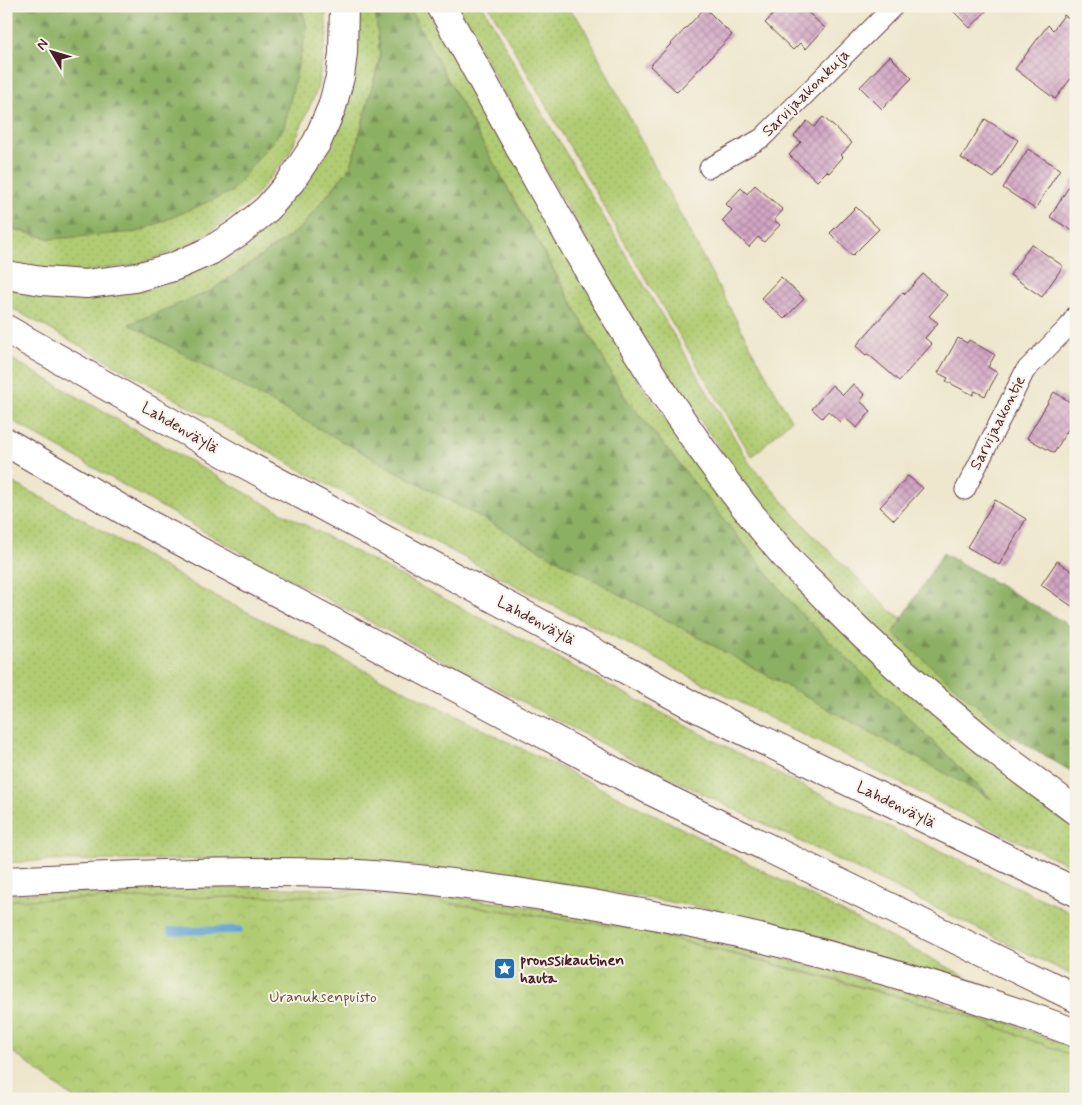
<svg xmlns="http://www.w3.org/2000/svg" width="1082" height="1105" font-family="Mynerve,sans-serif">
	<defs>
		<pattern id="grass-dots" width="8" height="8" patternUnits="userSpaceOnUse" patternTransform="scale(1.25)"><rect width="8" height="8" fill="#b0cc72"/><path d="M2 2h.1M6 6h.1" fill="none" stroke="#99af63" stroke-width="1.8" stroke-linecap="round"/></pattern>
		<pattern id="forest-firs" width="22" height="20" patternUnits="userSpaceOnUse" patternTransform="scale(1.25)"><rect width="22" height="20" fill="#8cb064"/><path d="M5 1l3.5 6h-7zM16 11l3.5 6h-7z" fill="#748f53"/></pattern>
		<pattern id="park-crowns" width="20" height="18" patternUnits="userSpaceOnUse" patternTransform="scale(1.25)"><rect width="20" height="18" fill="#b0cc72"/><path d="M2 6a3 3 0 1 1 6 0M12 15a3 3 0 1 1 6 0" fill="none" stroke="#99af63"/></pattern>
		<pattern id="building-cross-hatch" width="8" height="8" patternUnits="userSpaceOnUse" patternTransform="scale(1.25)"><rect width="8" height="8" fill="#d2a6c5"/><path d="M0 0l8 8M0 8l8-8" fill="none" stroke="#ac87a0"/></pattern>
	</defs>
	<rect width="100%" height="100%" fill="#f7f3e8"/>
	<filter id="ink" filterUnits="userSpaceOnUse"><feTurbulence type="fractalNoise" baseFrequency=".02" numOctaves="2"/><feDisplacementMap in="SourceGraphic" scale="10" xChannelSelector="R" yChannelSelector="G"/><feConvolveMatrix kernelMatrix="1 2 1 2 8 2 1 2 1" color-interpolation-filters="sRGB"/></filter>
	<filter id="wash" filterUnits="userSpaceOnUse"><feTurbulence type="fractalNoise" baseFrequency=".0096" numOctaves="4" result="noise"/><feDisplacementMap in="SourceGraphic" scale="20" xChannelSelector="R" yChannelSelector="G"/><feGaussianBlur stdDeviation="1.12" result="paint"/><feColorMatrix in="noise" values="0 0 0 0 0 0 0 0 0 0 0 0 0 0 0 0 0 1.4 0 .05"/><feComposite in="paint" operator="in"/></filter>
	<g filter="url(#wash)">
		<rect width="100%" height="100%" fill="#eee7cd"/>
		<g fill="url(#grass-dots)" stroke="#7d764e">
			<path d="M301 6H325L327 34 317 90 289 154 252 200 217 227 184 248 135 265 81 272 23 266 6 261V227L51 239 307 27Z"/>
			<path d="M355 6H375L380 57 351 166 300 229 211 291 130 324 990 797 798 611 624 396 478 135 408 6H430L574 268 641 385 704 471 952 728 1076 827V868L990 828 776 721 530 593 301 470 128 372 6 305V288L45 296 98 295 289 200Z"/>
			<path d="M456 6H483L538 106 750 464 812 534 892 612 1019 689 1012 736 1009 746 887 642 800 551 735 471 646 341 554 185Z"/>
			<path d="M489 6H567L582 24 638 135 740 327 791 420 752 457 637 264Z"/>
			<path d="M6 356 260 501 435 594 788 779 1076 915V977L614 750 259 563 35 434 6 417Z"/>
			<path d="M6 479 86 521 201 589 677 826 978 983 934 976 706 908 536 879 340 858 39 861 6 863Z"/>
			<path d="M219 887 390 890 518 905 648 928 733 947 834 971 927 997 1017 1026 1076 1049V1057L957 1012 834 979 635 929 388 895 6 900V894Z"/>
		</g>
		<g fill="url(#forest-firs)" stroke="#6b6848">
			<path d="M6 6H301L307 27 284 127 231 192 138 232 51 239 6 227Z"/>
			<path d="M375 6H408L478 135 624 396 798 611 992 799 129 324 211 291 300 229 351 166 380 58Z"/>
			<path d="M943 553 1076 629V774L1012 736 893 633Z"/>
		</g>
		<path fill="url(#park-crowns)" stroke="#7d764e" d="M388 895 635 929 957 1012 1076 1057V1099H75L6 1047V900Z"/>
		<g fill="none" stroke-linecap="round" stroke-linejoin="round">
			<path stroke="#5ea2d3" stroke-width="8" d="M171 931 239 930"/>
		</g>
		<g id="blocks">
			<g fill="url(#building-cross-hatch)">
				<path d="M781 6H801L825 28 806 49 800 43 793 50 765 23Z"/>
				<path d="M948 6H991L970 28Z"/>
				<path d="M705 8 732 35 677 92 650 66Z"/>
				<path d="M1076 14V72L1055 99 1015 69 1048 25 1053 30 1064 15 1071 20Z"/>
				<path d="M890 56 912 78 882 109 860 87Z"/>
				<path d="M823 117 852 143 841 155 843 157 829 173 827 171 817 181 789 155 801 142 794 136 807 121 814 127Z"/>
				<path d="M985 119 1018 140 994 178 961 158Z"/>
				<path d="M1028 149 1060 169 1035 209 1003 188Z"/>
				<path d="M1073 180 1076 181V233L1050 217Z"/>
				<path d="M755 185 783 210 774 220 780 225 764 242 758 237 749 247 722 221 732 210 726 204 741 188 747 194Z"/>
				<path d="M856 207 879 229 852 256 830 233Z"/>
				<path d="M1031 244 1063 266 1042 297 1010 275Z"/>
				<path d="M923 274 947 295 929 316 938 323 925 338 932 344 899 381 868 354 866 355 856 346 903 292 905 294Z"/>
				<path d="M781 277 804 299 784 319 761 298Z"/>
				<path d="M958 338 967 343 969 340 995 355 988 367 998 373 985 396 975 391 973 395 946 381 948 378 938 373Z"/>
				<path d="M853 384 865 395 860 401 871 411 857 428 845 418 841 422 828 411 822 418 812 409 832 385 843 395Z"/>
				<path d="M1054 392 1072 403 1076 396V416L1054 453 1027 438Z"/>
				<path d="M908 476 923 488 894 520 880 507Z"/>
				<path d="M995 500 1026 519 999 565 967 547Z"/>
				<path d="M1057 561 1076 574V609L1041 585Z"/>
			</g>
		</g>
	</g>
	<g filter="url(#ink)">
		<use href="#blocks" fill-opacity="0" stroke="#633d43" stroke-width="1"/>
		<g fill="none" stroke-linecap="round" stroke-linejoin="round">
			<defs>
				<g id="minor">
					<path d="M709 168 762 138 894 6"/>
					<path d="M965 490 1025 371 1069 326 1076 315"/>
				</g>
				<g id="motorway">
					<path d="M441 6C550 198 646 398 793 565 805 577 818 589 830 602 884 658 944 709 1005 758 1028 776 1052 793 1076 811"/>
					<path d="M6 275 42 281 86 284 134 278 173 267 210 251 239 232 267 209 291 181 317 142 332 107 340 77 343 53 344 6"/>
					<path d="M6 329 228 455 699 709 1076 892"/>
					<path d="M6 442 137 518 651 791 1076 998"/>
					<path d="M6 881C116 875 225 870 335 873 402 875 469 885 536 895 719 922 901 969 1076 1033"/>
				</g>
			</defs>
			<use href="#minor" stroke="#633d43" stroke-width="21"/>
			<use href="#motorway" stroke="#633d43" stroke-width="30"/>
			<use href="#minor" stroke="#fff" stroke-width="19"/>
			<use href="#motorway" stroke="#fff" stroke-width="28"/>
		</g>
	</g>
	<defs>
		<symbol id="sight-square" viewBox="-11 -11 22 22"><rect x="-9" y="-9" width="18" height="18" rx="4" fill="#1f6fb2" stroke="#f7f3e8"/><path d="M0-6L1.8-2.2L6-1.7L2.9 1.2L3.7 5.4L0 3.3L-3.7 5.4L-2.9 1.2L-6-1.7L-1.8-2.2Z" fill="#fff"/></symbol>
	</defs>
	<g fill-rule="evenodd">
		<use href="#sight-square" x="492" y="956" width="25" height="25"/>
	</g>
	<g text-anchor="middle" dominant-baseline="central" stroke-width="4" stroke-linejoin="round" paint-order="stroke">
		<g font-size="16" fill="#4a1f2b" stroke="#f7f3e8">
			<text transform="translate(806 93) rotate(-45)">Sarvijaakonkuja</text>
			<text transform="translate(998 423) rotate(-63)">Sarvijaakontie</text>
			<text transform="translate(180 428) rotate(30)">Lahdenväylä</text>
			<text transform="translate(536 621) rotate(28)">Lahdenväylä</text>
			<text transform="translate(896 805) rotate(26)">Lahdenväylä</text>
		</g>
		<g font-size="16" font-weight="bold" fill="#4a1f2b" stroke="#f7f3e8" text-anchor="start">
			<text x="520" y="960">pronssikautinen<tspan x="520" dy="18">hauta</tspan></text>
		</g>
		<g font-size="16" fill="#695340" stroke="#f7f3e8">
			<text x="323" y="997">Uranuksenpuisto</text>
		</g>
	</g>
	<rect width="1082" height="1105" fill="none" stroke="#f7f3e8" stroke-width="25"/>
	<g transform="translate(52 52) rotate(308)" stroke="#f7f3e8" stroke-width="4" paint-order="stroke">
	<path d="M0-4L9 19L0 12L-9 19Z" fill="#4a1f2b"/>
	<text y="-8" font-size="14" font-weight="bold" text-anchor="middle" fill="#4a1f2b">N</text>
	</g>
</svg>
